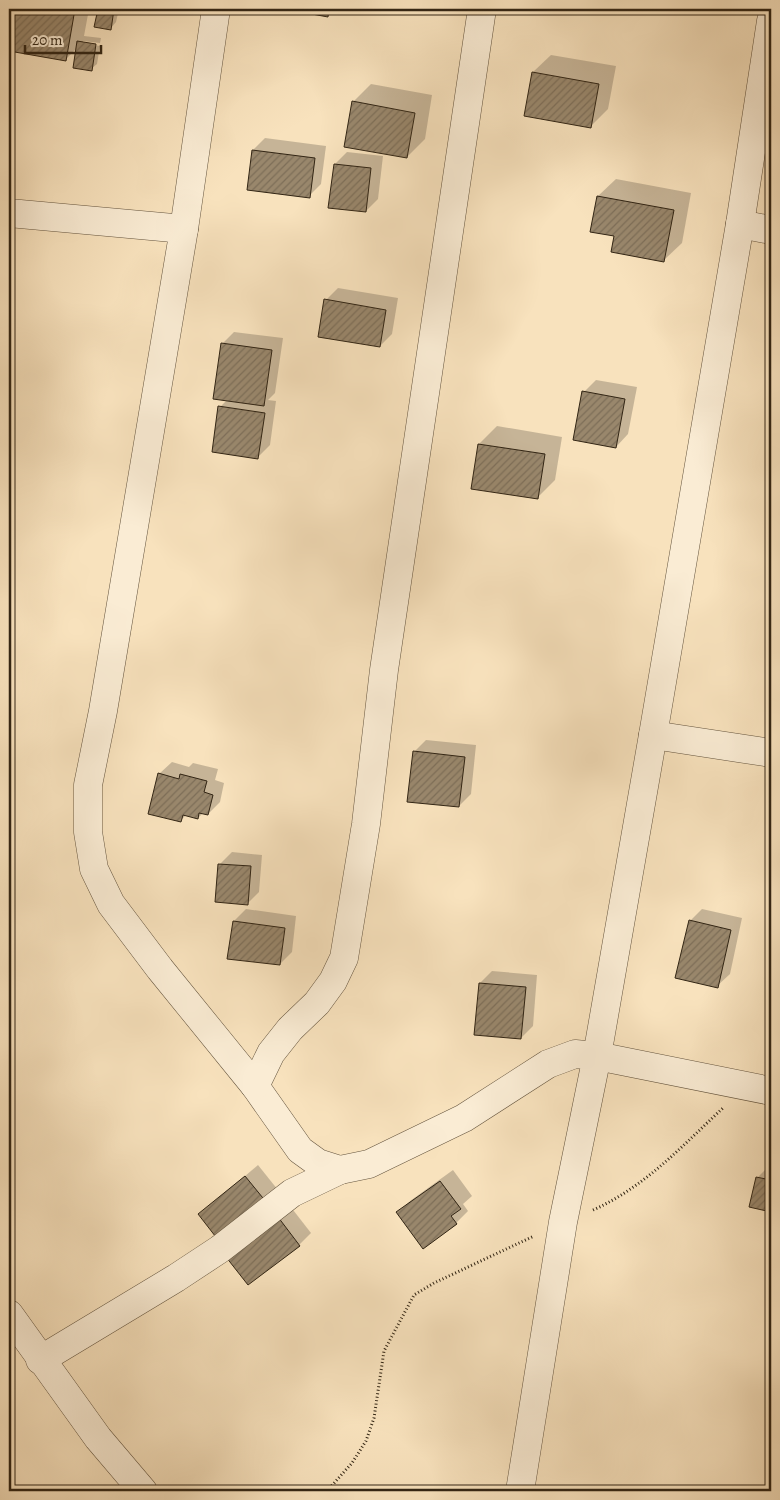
<svg xmlns="http://www.w3.org/2000/svg" width="780" height="1500" font-family="Alegreya,serif">
	<defs>
		<pattern id="building-hatch" width="6" height="6" patternUnits="userSpaceOnUse" patternTransform="scale(1.25)"><rect width="6" height="6" fill="#99876c"/><path d="M-1 1l2-2M0 6l6-6M5 7l2-2" fill="none" stroke="#7d6e58"/></pattern>
	</defs>
	<rect width="100%" height="100%" fill="#f8e2bd"/>
	<filter id="stains"><feTurbulence type="fractalNoise" baseFrequency=".004" numOctaves="4"/><feColorMatrix values="0 0 0 0 .2 0 0 0 0 .09 0 0 0 0 .02 0 0 0 .5 -.17"/></filter>
	<radialGradient id="worn" r=".72"><stop offset=".6" stop-color="#630" stop-opacity="0"/><stop offset="1" stop-color="#630" stop-opacity=".3"/></radialGradient>
	<g fill="#0003">
		<path d="M9 9H89L84 36 101 38 100 43 83 41V43L100 46 97 64 91 69 77 48 66 59 9 49Z"/>
		<path d="M99 9H119L116 22 111 28 96 26Z"/>
		<path d="M288 9H335L327 16Z"/>
		<path d="M551 55 616 66 608 109 590 127 533 72Z"/>
		<path d="M371 84 432 95 425 139 407 157 353 102Z"/>
		<path d="M265 138 326 146 321 184 309 196 253 150Z"/>
		<path d="M347 152 383 156 378 199 366 211 335 164Z"/>
		<path d="M616 179 691 193 682 243 664 260 616 235 598 196Z"/>
		<path d="M338 288 398 298 392 334 380 346 326 300Z"/>
		<path d="M234 332 283 338 275 393 268 400 276 401 270 445 258 457 220 407 227 400 222 344Z"/>
		<path d="M596 380 637 387 628 434 616 447 584 392Z"/>
		<path d="M497 426 562 437 555 480 537 498 479 444Z"/>
		<path d="M426 740 476 745 471 794 459 806 414 752Z"/>
		<path d="M172 762 189 767 193 763 218 769 215 780 224 783 220 802 208 814 203 813 198 818 186 815 180 821 159 774Z"/>
		<path d="M232 852 262 855 259 892 247 904 220 864Z"/>
		<path d="M246 909 296 916 292 952 280 964 234 921Z"/>
		<path d="M702 909 742 918 730 974 717 986 690 921Z"/>
		<path d="M492 971 537 975 533 1026 521 1038 480 983Z"/>
		<path d="M258 1165 278 1190 266 1202 200 1214Z"/>
		<path d="M769 1166H771V1211L751 1206 757 1178Z"/>
		<path d="M453 1170 472 1196 463 1204 468 1211 456 1223 398 1213 410 1201Z"/>
		<path d="M290 1206 311 1233 299 1245 228 1257Z"/>
	</g>
	<g fill="url(#building-hatch)" stroke="#322514">
		<path d="M9 9H75L66 61 9 51Z"/>
		<path d="M98 9H114L111 30 94 27Z"/>
		<path d="M285 9H329L328 17Z"/>
		<path d="M77 41 96 44 92 71 73 68Z"/>
		<path d="M532 72 599 84 591 128 524 116Z"/>
		<path d="M352 101 415 113 407 158 344 147Z"/>
		<path d="M252 150 315 158 310 198 247 190Z"/>
		<path d="M334 164 371 168 366 212 328 208Z"/>
		<path d="M597 196 674 210 664 262 611 252 614 236 590 232Z"/>
		<path d="M324 299 386 310 380 347 318 337Z"/>
		<path d="M221 343 272 350 264 406 213 399Z"/>
		<path d="M582 391 625 399 616 448 573 440Z"/>
		<path d="M218 406 265 413 258 459 212 452Z"/>
		<path d="M478 444 545 454 538 499 471 489Z"/>
		<path d="M413 751 465 757 459 807 407 802Z"/>
		<path d="M158 773 179 779 180 774 207 781 204 792 213 795 208 815 199 813 198 819 183 815 181 822 148 814Z"/>
		<path d="M218 864 251 866 248 905 215 902Z"/>
		<path d="M689 920 731 930 718 988 675 978Z"/>
		<path d="M233 921 285 928 280 965 227 959Z"/>
		<path d="M479 983 526 987 521 1039 474 1035Z"/>
		<path d="M769 1167H771V1212L749 1207 756 1177 766 1179Z"/>
		<path d="M245 1176 267 1203 219 1241 198 1214Z"/>
		<path d="M440 1181 461 1209 451 1216 457 1224 423 1249 396 1212Z"/>
		<path d="M278 1217 300 1246 248 1285 226 1257Z"/>
	</g>
	<g fill="none" stroke-linecap="round" stroke-linejoin="round">
		<defs>
			<g id="minor">
				<path d="M216 9 184 229 103 711 88 785V832L94 869 111 904 160 969 255 1086 300 1150 318 1163 340 1170 369 1164 464 1118 548 1064 575 1054 597 1056 771 1091"/>
				<path d="M9 213 184 229"/>
				<path d="M740 224 771 230"/>
				<path d="M653 735 771 753"/>
				<path d="M255 1086 271 1053 290 1029 317 1003 333 981 344 958 366 824 384 670 482 9"/>
				<path d="M9 1314 98 1438 143 1491"/>
				<path d="M40 1360 176 1278 220 1249 292 1193 340 1170"/>
				<path d="M520 1491 563 1222 597 1056 653 735 740 224 771 21"/>
			</g>
		</defs>
		<use href="#minor" stroke="#64543e" stroke-width="29"/>
		<g stroke="#322514" stroke-width="3" stroke-dasharray="1 2.5" stroke-linecap="butt">
			<path d="M593 1210C645 1187 682 1146 723 1108"/>
			<path d="M327 1491 352 1463 366 1441 374 1418 384 1351 414 1295 434 1283 534 1236"/>
		</g>
		<use href="#minor" stroke="#faecd4" stroke-width="28"/>
	</g>
	<rect width="780" height="1500" fill="none" stroke="#f8e2bd" stroke-width="30"/>
	<rect x="10" y="10" width="760" height="1480" fill="none" stroke="#322514" stroke-width="2.5"/>
	<rect x="15" y="15" width="750" height="1470" fill="none" stroke="#322514"/>
	<path d="M25 45v8h76v-8" fill="none" stroke="#322514" stroke-width="2.5"/>
	<text x="32" y="45" font-size="15" fill="#322514" stroke="#faecd4" stroke-width="4" paint-order="stroke">20 m</text>
	<rect width="100%" height="100%" filter="url(#stains)"/>
	<rect width="100%" height="100%" fill="url(#worn)"/>
</svg>
